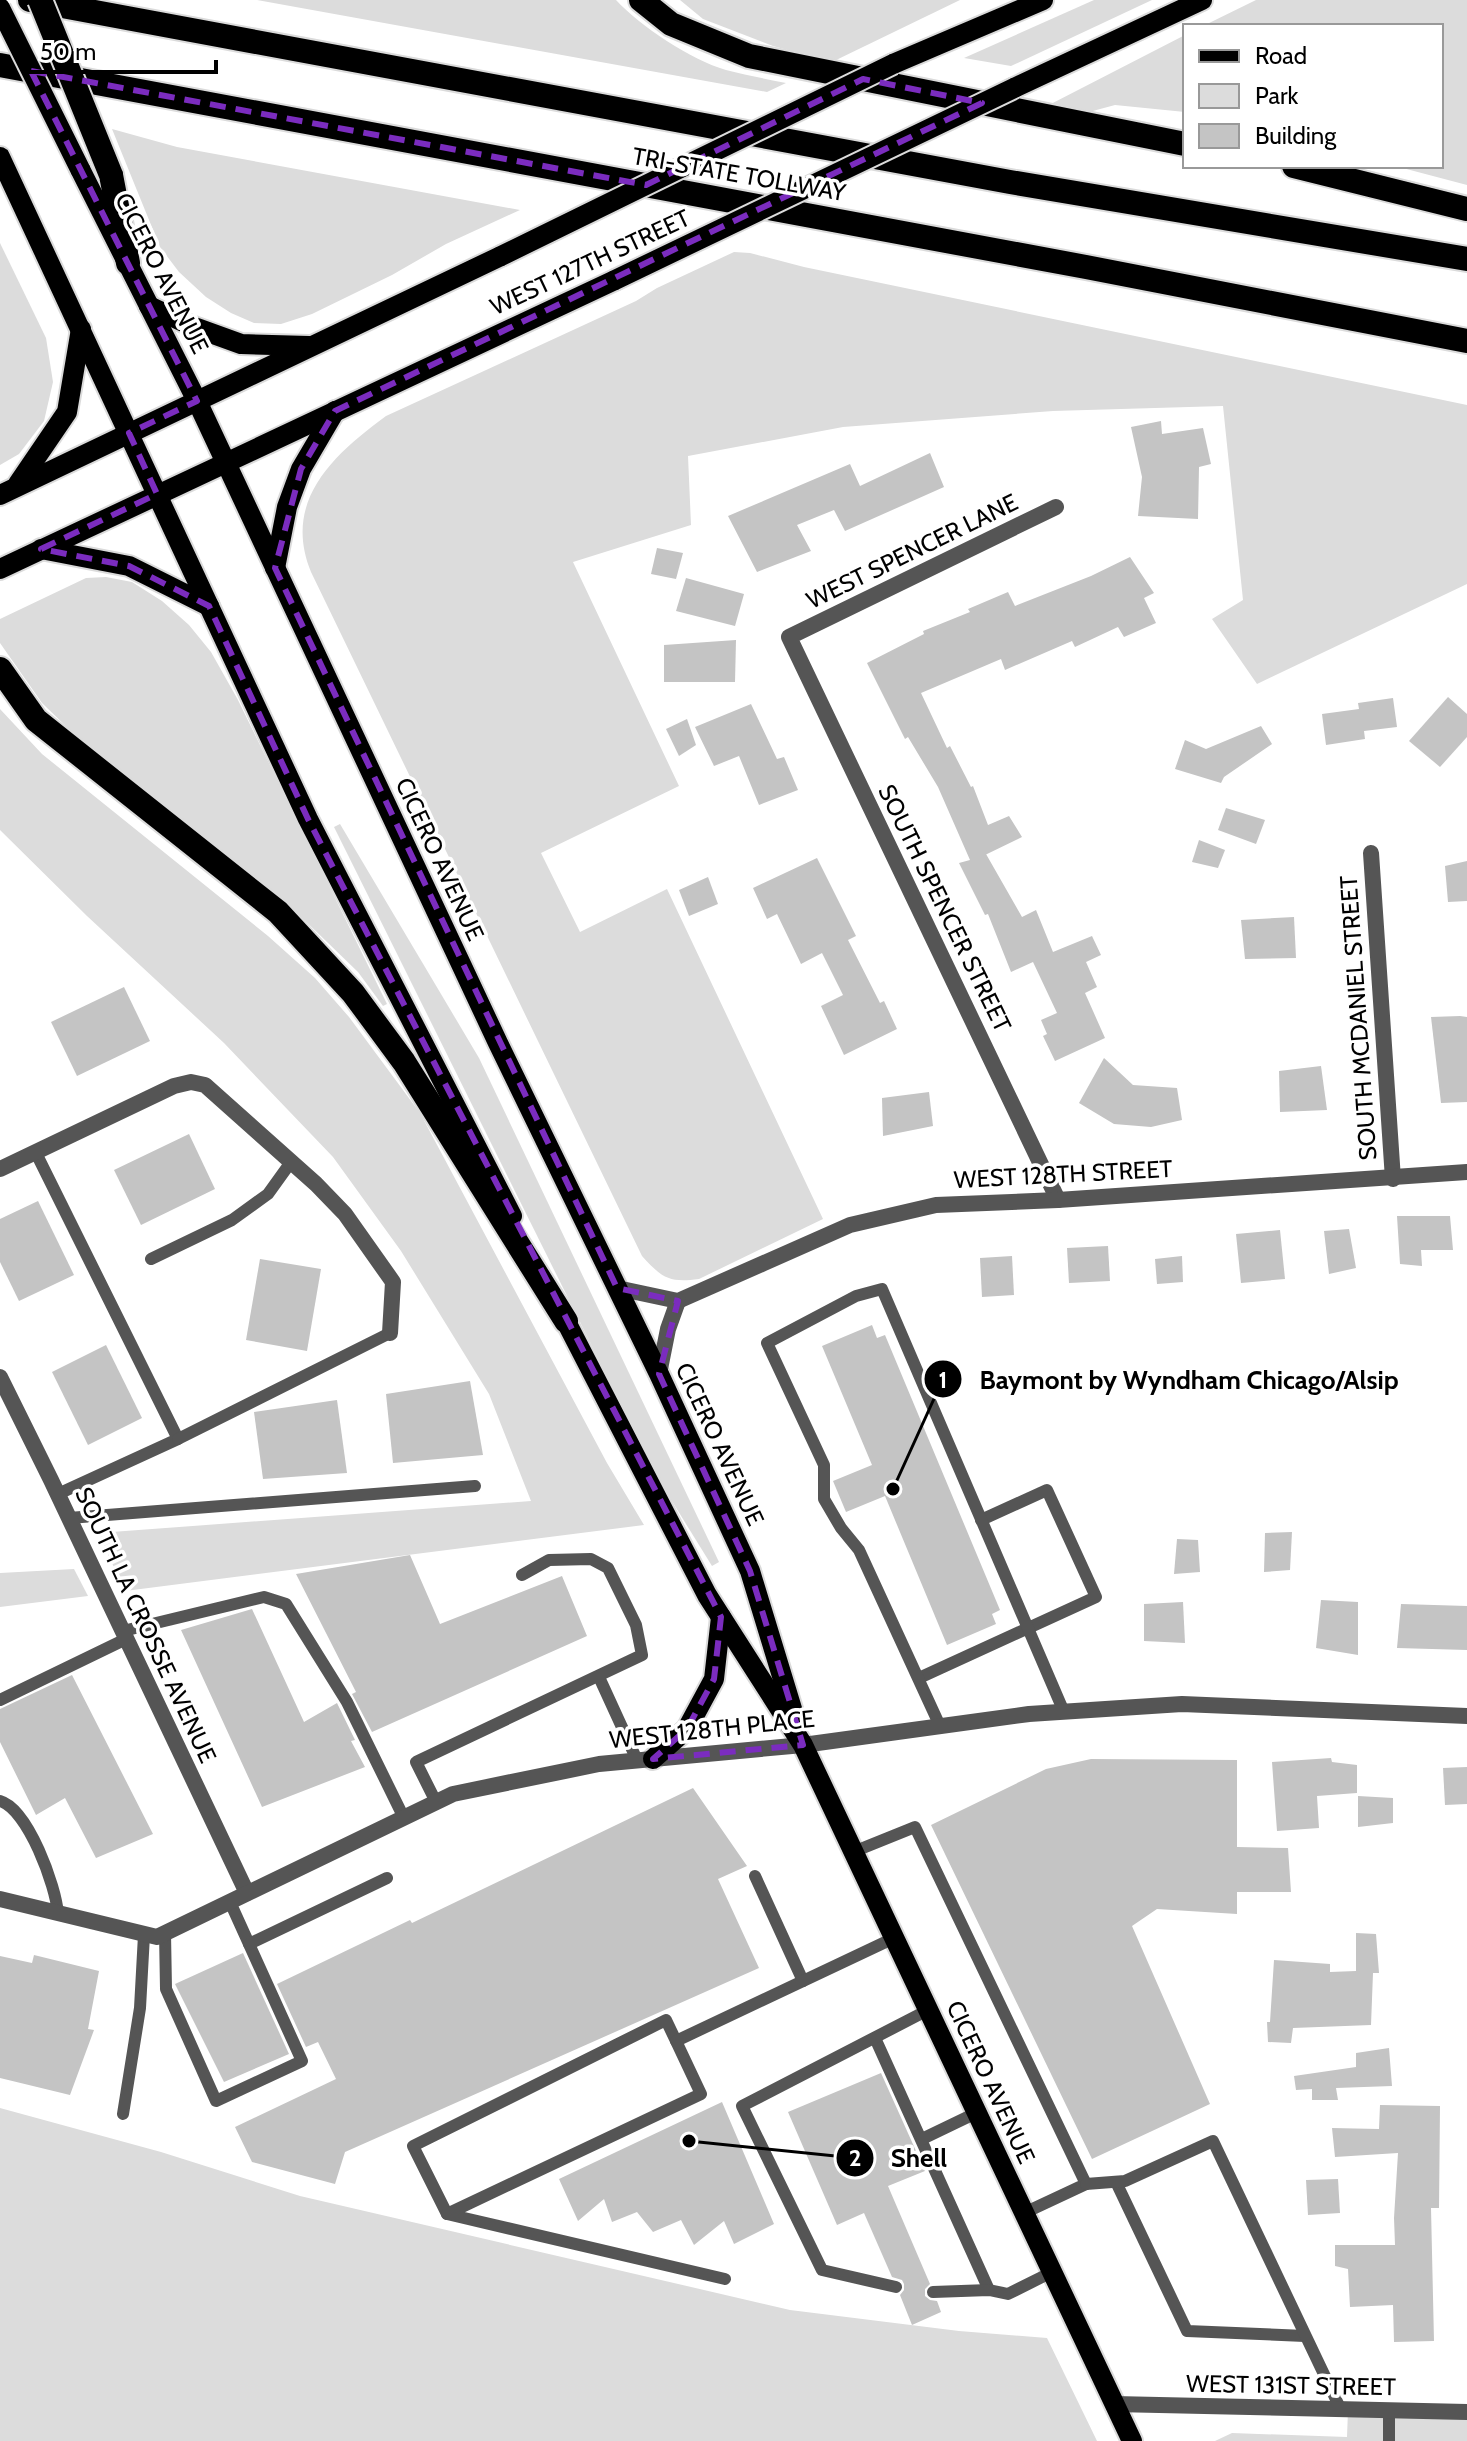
<svg xmlns="http://www.w3.org/2000/svg" width="1467" height="2441" font-family="Cabin,sans-serif">
	<rect width="100%" height="100%" fill="#fff"/>
	<g fill="#dcdcdc">
		<path d="M257 0H616C640 26 691 60 726 70 745 75 766 79 786 83L767 92Z"/>
		<path d="M680 0H960L832 62 773 46 703 19Z"/>
		<path d="M1094 0H1152L1011 66 964 58Z"/>
		<path d="M1256 0H1467V185L1395 166H1441V26H1203Z"/>
		<path d="M1185 35V112L1115 105 1089 112 1045 107Z"/>
		<path d="M112 129 177 147 520 210 446 244 392 275 312 314 281 324 254 323 231 313 206 297 179 272 160 247Z"/>
		<path d="M0 243 46 338 53 382 44 421 19 454 0 465Z"/>
		<path d="M734 252 750 253 804 267 1467 405V584L1257 684 1212 619 1243 600 1223 406 1053 411 843 427 688 456 691 525 573 562 679 786 541 853 580 932 667 889 823 1219 699 1279C669 1283 662 1278 642 1256L311 572C282 501 333 455 386 416L636 301 657 288Z"/>
		<path d="M106 577 132 582 162 601 189 625 211 652 238 700 387 1004 383 1006 358 972 296 912 76 736 42 703 0 643V619L86 578Z"/>
		<path d="M0 709 42 754 268 936 315 978 349 1017 420 1113 607 1463 644 1525 125 1591 98 1533 531 1501 489 1394 401 1251 333 1157 224 1043 87 916 0 830Z"/>
		<path d="M340 824 479 1058 719 1562 712 1566 657 1477 334 827Z"/>
		<path d="M74 1569 88 1596 0 1607V1573Z"/>
		<path d="M0 2108 161 2152 300 2196 790 2310 959 2331 1047 2338 1097 2441H0Z"/>
		<path d="M1348 2410 1467 2414V2441H1215L1232 2433 1347 2437Z"/>
	</g>
	<g fill="#c4c4c4">
		<path d="M1161 421 1162 434 1203 428 1211 464 1199 467 1198 519 1138 516 1142 477 1131 427Z"/>
		<path d="M930 453 944 487 845 531 834 510 797 525 811 551 757 572 728 516 850 464 860 486Z"/>
		<path d="M657 548 683 553 676 579 651 574Z"/>
		<path d="M1130 557 1154 593 1144 598 1156 623 1124 637 1118 627 1075 647 1072 641 1005 670 1001 659 921 693 947 748 950 746 971 787 973 786 988 825 1009 816 1022 837 985 855 986 854 1022 917 1036 910 1053 952 1092 936 1101 955 1086 962 1097 987 1085 993 1105 1038 1055 1061 1043 1036 1047 1034 1041 1020 1057 1013 1033 962 1011 972 988 914 985 915 959 863 970 860 938 787 908 737 905 739 867 663 924 634 923 631 970 612 968 609 1008 592 1015 606 1091 576Z"/>
		<path d="M686 578 744 594 735 626 676 611Z"/>
		<path d="M736 640 735 682H664V645Z"/>
		<path d="M1448 697 1467 714V737L1440 767 1409 741Z"/>
		<path d="M1393 698 1397 727 1364 731 1365 739 1326 745 1322 714 1359 709 1358 703Z"/>
		<path d="M751 704 777 759 784 757 798 790 759 805 739 756 714 766 695 727Z"/>
		<path d="M687 719 696 745 679 756 666 729Z"/>
		<path d="M1261 726 1272 744 1224 777 1221 783 1175 769 1185 740 1206 749Z"/>
		<path d="M1226 808 1265 820 1256 844 1218 830Z"/>
		<path d="M1199 840 1225 850 1218 868 1192 862Z"/>
		<path d="M817 858 856 936 848 940 880 1003 884 1001 897 1029 844 1055 821 1006 843 995 822 953 801 964 777 914 767 919 753 888Z"/>
		<path d="M1467 861V901L1448 902 1445 866Z"/>
		<path d="M708 877 718 904 689 916 679 890Z"/>
		<path d="M1294 917 1296 958 1245 959 1241 920Z"/>
		<path d="M124 987 150 1041 77 1076 51 1022Z"/>
		<path d="M1460 1016 1467 1017V1102L1441 1103 1431 1017Z"/>
		<path d="M1104 1058 1133 1085 1177 1088 1182 1120 1151 1127 1114 1124 1079 1103Z"/>
		<path d="M1321 1066 1327 1110 1280 1112 1279 1071Z"/>
		<path d="M929 1092 933 1126 883 1136 882 1098Z"/>
		<path d="M189 1134 215 1189 141 1225 114 1170Z"/>
		<path d="M38 1201 74 1275 19 1301 0 1262V1219Z"/>
		<path d="M1397 1216H1450L1453 1250H1421L1422 1266 1400 1264Z"/>
		<path d="M1349 1229 1356 1268 1329 1274 1324 1231Z"/>
		<path d="M1280 1230 1285 1279 1241 1283 1236 1234Z"/>
		<path d="M1108 1246 1110 1281 1069 1283 1067 1248Z"/>
		<path d="M1012 1256 1014 1295 982 1297 980 1258Z"/>
		<path d="M1182 1256 1183 1282 1157 1284 1155 1259Z"/>
		<path d="M260 1259 321 1269 307 1351 246 1340Z"/>
		<path d="M872 1325 877 1338 885 1335 1000 1610 992 1614 996 1624 947 1645 885 1496 846 1512 833 1481 872 1465 822 1346Z"/>
		<path d="M106 1345 142 1418 88 1445 52 1372Z"/>
		<path d="M470 1381 483 1455 393 1463 386 1394Z"/>
		<path d="M337 1400 347 1473 263 1479 254 1412Z"/>
		<path d="M1292 1532 1290 1570 1264 1572 1265 1533Z"/>
		<path d="M1177 1539 1198 1540 1200 1572 1174 1574Z"/>
		<path d="M410 1555 440 1624 562 1576 587 1636 372 1732 352 1694 356 1692 296 1574Z"/>
		<path d="M1321 1600 1358 1602V1655L1316 1648Z"/>
		<path d="M1183 1602 1185 1643 1144 1641V1604Z"/>
		<path d="M1401 1604 1467 1606V1650L1397 1648Z"/>
		<path d="M252 1609 304 1722 337 1703 355 1740 351 1741 365 1767 262 1807 181 1630Z"/>
		<path d="M72 1675 153 1834 96 1858 65 1798 36 1815 0 1742V1709Z"/>
		<path d="M1331 1758 1332 1762 1357 1765V1793L1317 1796 1319 1828 1277 1831 1272 1762Z"/>
		<path d="M1091 1759 1237 1760V1847L1288 1848 1291 1892H1237V1914L1157 1909 1132 1926 1210 2104 1092 2159 931 1825 1046 1769Z"/>
		<path d="M1467 1767V1804L1445 1805 1443 1768Z"/>
		<path d="M693 1788 747 1866 718 1879 759 1968 345 2152 335 2184 252 2162 235 2127 336 2079 318 2042 306 2047 277 1984 410 1920 412 1923Z"/>
		<path d="M1358 1796 1393 1798V1823L1358 1827Z"/>
		<path d="M1356 1933 1376 1934 1379 1973H1373L1371 2025 1293 2028 1291 2043 1268 2042 1267 2022H1270L1274 1960 1330 1964V1972L1356 1971Z"/>
		<path d="M243 1953 289 2054 224 2082 175 1984Z"/>
		<path d="M34 1955 99 1971 88 2029 94 2030 70 2095 0 2078V1956L32 1963Z"/>
		<path d="M1389 2048 1392 2086 1336 2088 1338 2100H1312V2089L1296 2090 1294 2076 1356 2067V2053Z"/>
		<path d="M881 2073 925 2171 888 2186 930 2284 925 2289V2296L930 2300 937 2301 941 2312 912 2325 900 2295 904 2290V2284L902 2280 892 2277 864 2213 837 2225 788 2112Z"/>
		<path d="M722 2102 774 2224 734 2244 724 2221 694 2245 681 2220 653 2232 637 2212 612 2222 604 2199 578 2221 559 2179Z"/>
		<path d="M1380 2105 1440 2106 1439 2208H1431L1434 2341 1394 2342 1393 2305 1350 2307 1348 2269 1335 2266V2245H1395L1394 2218 1398 2153 1335 2157 1332 2128 1379 2129Z"/>
		<path d="M1338 2179 1340 2213 1308 2215 1306 2180Z"/>
	</g>
	<g fill="none" stroke-linecap="round" stroke-linejoin="round">
		<defs>
			<g id="primary">
				<path d="M893 64 1043 0"/>
				<path d="M1014 88 1202 0"/>
				<path d="M0 157 308 819 512 1216"/>
				<path d="M80 169 197 401 498 1043 659 1374 750 1571 796 1722"/>
				<path d="M149 306 194 327 241 344 309 346"/>
				<path d="M18 484 67 412 81 329"/>
				<path d="M0 495 501 256"/>
				<path d="M41 549 129 566 209 606"/>
				<path d="M275 568 287 507 301 469 335 411"/>
				<path d="M0 569 615 280"/>
				<path d="M559 1308 707 1595 803 1745 1132 2441"/>
				<path d="M653 1759 687 1729 714 1679 721 1617"/>
			</g>
			<g id="highway">
				<path d="M30 0 1010 182 1467 259"/>
				<path d="M641 0 671 24 749 56 1185 144"/>
				<path d="M0 65 1086 267 1467 341"/>
				<path d="M1294 166 1467 209"/>
				<path d="M111 175 128 263"/>
				<path d="M0 669 36 720 278 912 353 993 404 1062 566 1321"/>
			</g>
		</defs>
		<use href="#primary" stroke="#dbdbdb" stroke-width="24"/>
		<use href="#highway" stroke="#dbdbdb" stroke-width="28"/>
		<g stroke="#555" stroke-width="12">
			<path d="M35 1151 178 1439 58 1494"/>
			<path d="M151 1259 232 1220 268 1194 291 1162"/>
			<path d="M178 1439 390 1333"/>
			<path d="M69 1518 475 1486"/>
			<path d="M123 1631 264 1597 286 1604 347 1702 404 1818"/>
			<path d="M599 1677 637 1760"/>
			<path d="M919 1678 1096 1597 1047 1490 981 1520"/>
			<path d="M0 1700 126 1639"/>
			<path d="M940 1726 859 1550 841 1528 824 1499V1465L767 1343 856 1296 882 1289 1064 1712"/>
			<path d="M0 1801C28 1809 56 1886 58 1914"/>
			<path d="M436 1802 416 1762 642 1655 636 1625 608 1568 591 1559 549 1560 522 1575"/>
			<path d="M853 1852 915 1827 1086 2184 1024 2213"/>
			<path d="M755 1876 803 1981"/>
			<path d="M165 1933 166 1989 216 2101 302 2061 230 1902"/>
			<path d="M249 1944 387 1878"/>
			<path d="M875 2038 989 2290"/>
			<path d="M123 2114 140 2008 144 1935"/>
			<path d="M922 2139 976 2113"/>
			<path d="M1116 2182 1187 2331 1305 2336"/>
			<path d="M1086 2184 1125 2181 1213 2141 1341 2410"/>
			<path d="M447 2214 413 2146 666 2020 676 2041"/>
			<path d="M725 2279 447 2214 701 2094 676 2041 894 1938"/>
			<path d="M896 2287 822 2270 742 2106 928 2010"/>
			<path d="M933 2292 989 2290 1008 2294 1052 2272"/>
			<path d="M1389 2441V2411"/>
		</g>
		<g stroke="#555" stroke-width="16">
			<path d="M1056 507 789 637 1058 1200"/>
			<path d="M1371 853 1393 1179"/>
			<path d="M0 1169 174 1086 191 1082 205 1085 316 1184 345 1214 393 1282 390 1333"/>
			<path d="M617 1288 678 1301 850 1225 936 1205 1058 1200 1467 1172"/>
			<path d="M659 1374 668 1329 678 1301"/>
			<path d="M0 1377 51 1480 247 1893"/>
			<path d="M0 1899 157 1937 453 1794 599 1764 803 1745 1029 1714 1182 1704 1467 1716"/>
			<path d="M1114 2404 1467 2412"/>
		</g>
		<use href="#primary" stroke="#000" stroke-width="20"/>
		<use href="#highway" stroke="#000" stroke-width="24"/>
		<defs>
			<g id="primary-bridge">
				<path d="M0 8 80 169"/>
				<path d="M501 256 893 64"/>
				<path d="M615 280 1014 88"/>
			</g>
			<path id="highway-bridge" d="M40 0 111 175"/>
		</defs>
		<use href="#primary-bridge" stroke="#dbdbdb" stroke-width="24" stroke-linecap="butt"/>
		<use href="#highway-bridge" stroke="#dbdbdb" stroke-width="28" stroke-linecap="butt"/>
		<use href="#primary-bridge" stroke="#000" stroke-width="20"/>
		<use href="#highway-bridge" stroke="#000" stroke-width="24"/>
	</g>
	<path fill="none" stroke="#7b2cbf" stroke-width="6" stroke-dasharray="16 10" stroke-linejoin="round" d="M31 71 646 185 863 79 982 103 335 411 301 469 275 568 617 1288 678 1301 659 1374 750 1571 803 1745 653 1759 687 1729 714 1679 721 1617 308 819 209 606 129 566 41 549 157 494 129 433 197 401Z"/>
	<g text-anchor="middle" dominant-baseline="central" stroke-width="7" stroke-linejoin="round" paint-order="stroke">
		<g font-size="24" fill="#000" stroke="#fff">
			<text transform="translate(739 174) rotate(10)">TRI-STATE TOLLWAY</text>
			<text transform="translate(590 262) rotate(-25)">WEST 127TH STREET</text>
			<text transform="translate(162 273) rotate(63)">CICERO AVENUE</text>
			<text transform="translate(912 551) rotate(-26)">WEST SPENCER LANE</text>
			<text transform="translate(440 859) rotate(65)">CICERO AVENUE</text>
			<text transform="translate(945 908) rotate(64)">SOUTH SPENCER STREET</text>
			<text transform="translate(1358 1018) rotate(-94)">SOUTH MCDANIEL STREET</text>
			<text transform="translate(1063 1174) rotate(-3)">WEST 128TH STREET</text>
			<text transform="translate(720 1444) rotate(65)">CICERO AVENUE</text>
			<text transform="translate(146 1625) rotate(65)">SOUTH LA CROSSE AVENUE</text>
			<text transform="translate(712 1729) rotate(-6)">WEST 128TH PLACE</text>
			<text transform="translate(991 2082) rotate(65)">CICERO AVENUE</text>
			<text transform="translate(1291 2385) rotate(1)">WEST 131ST STREET</text>
		</g>
	</g>
	<path fill="none" stroke="#000" stroke-width="3" d="M893 1489L943 1379M689 2141L855 2158"/>
	<g fill="#000" stroke="#fff" stroke-width="3">
		<circle cx="893" cy="1489" r="8"/>
		<circle cx="689" cy="2141" r="8"/>
		<circle cx="943" cy="1379" r="20"/>
		<circle cx="855" cy="2158" r="20"/>
	</g>
	<g font-size="24" text-anchor="middle" font-weight="bold" fill="#fff">
		<text x="943" y="1388">1</text>
		<text x="855" y="2166">2</text>
	</g>
	<g font-size="26" text-anchor="middle" font-weight="bold" fill="#000" stroke="#fff" stroke-width="7" stroke-linejoin="round" paint-order="stroke">
		<text x="1189" y="1389">Baymont by Wyndham Chicago/Alsip</text>
		<text x="919" y="2167">Shell</text>
	</g>
	<rect x="1183" y="24" width="260" height="144" fill="#ffffff" stroke="#999999" stroke-width="2"/>
	<rect x="1199" y="50" width="40" height="12" fill="#000000" stroke="#999999" stroke-width="2"/>
	<text x="1255" y="64" font-size="24" fill="#000000">Road</text>
	<rect x="1199" y="84" width="40" height="24" fill="#dcdcdc" stroke="#999999" stroke-width="2"/>
	<text x="1255" y="104" font-size="24" fill="#000000">Park</text>
	<rect x="1199" y="124" width="40" height="24" fill="#c4c4c4" stroke="#999999" stroke-width="2"/>
	<text x="1255" y="144" font-size="24" fill="#000000">Building</text>
	<path d="M28 60v12h188v-12" fill="none" stroke="#000000" stroke-width="4"/>
	<text x="40" y="60" font-size="24" fill="#000000" stroke="#ffffff" stroke-width="6" paint-order="stroke">50 m</text>
</svg>
